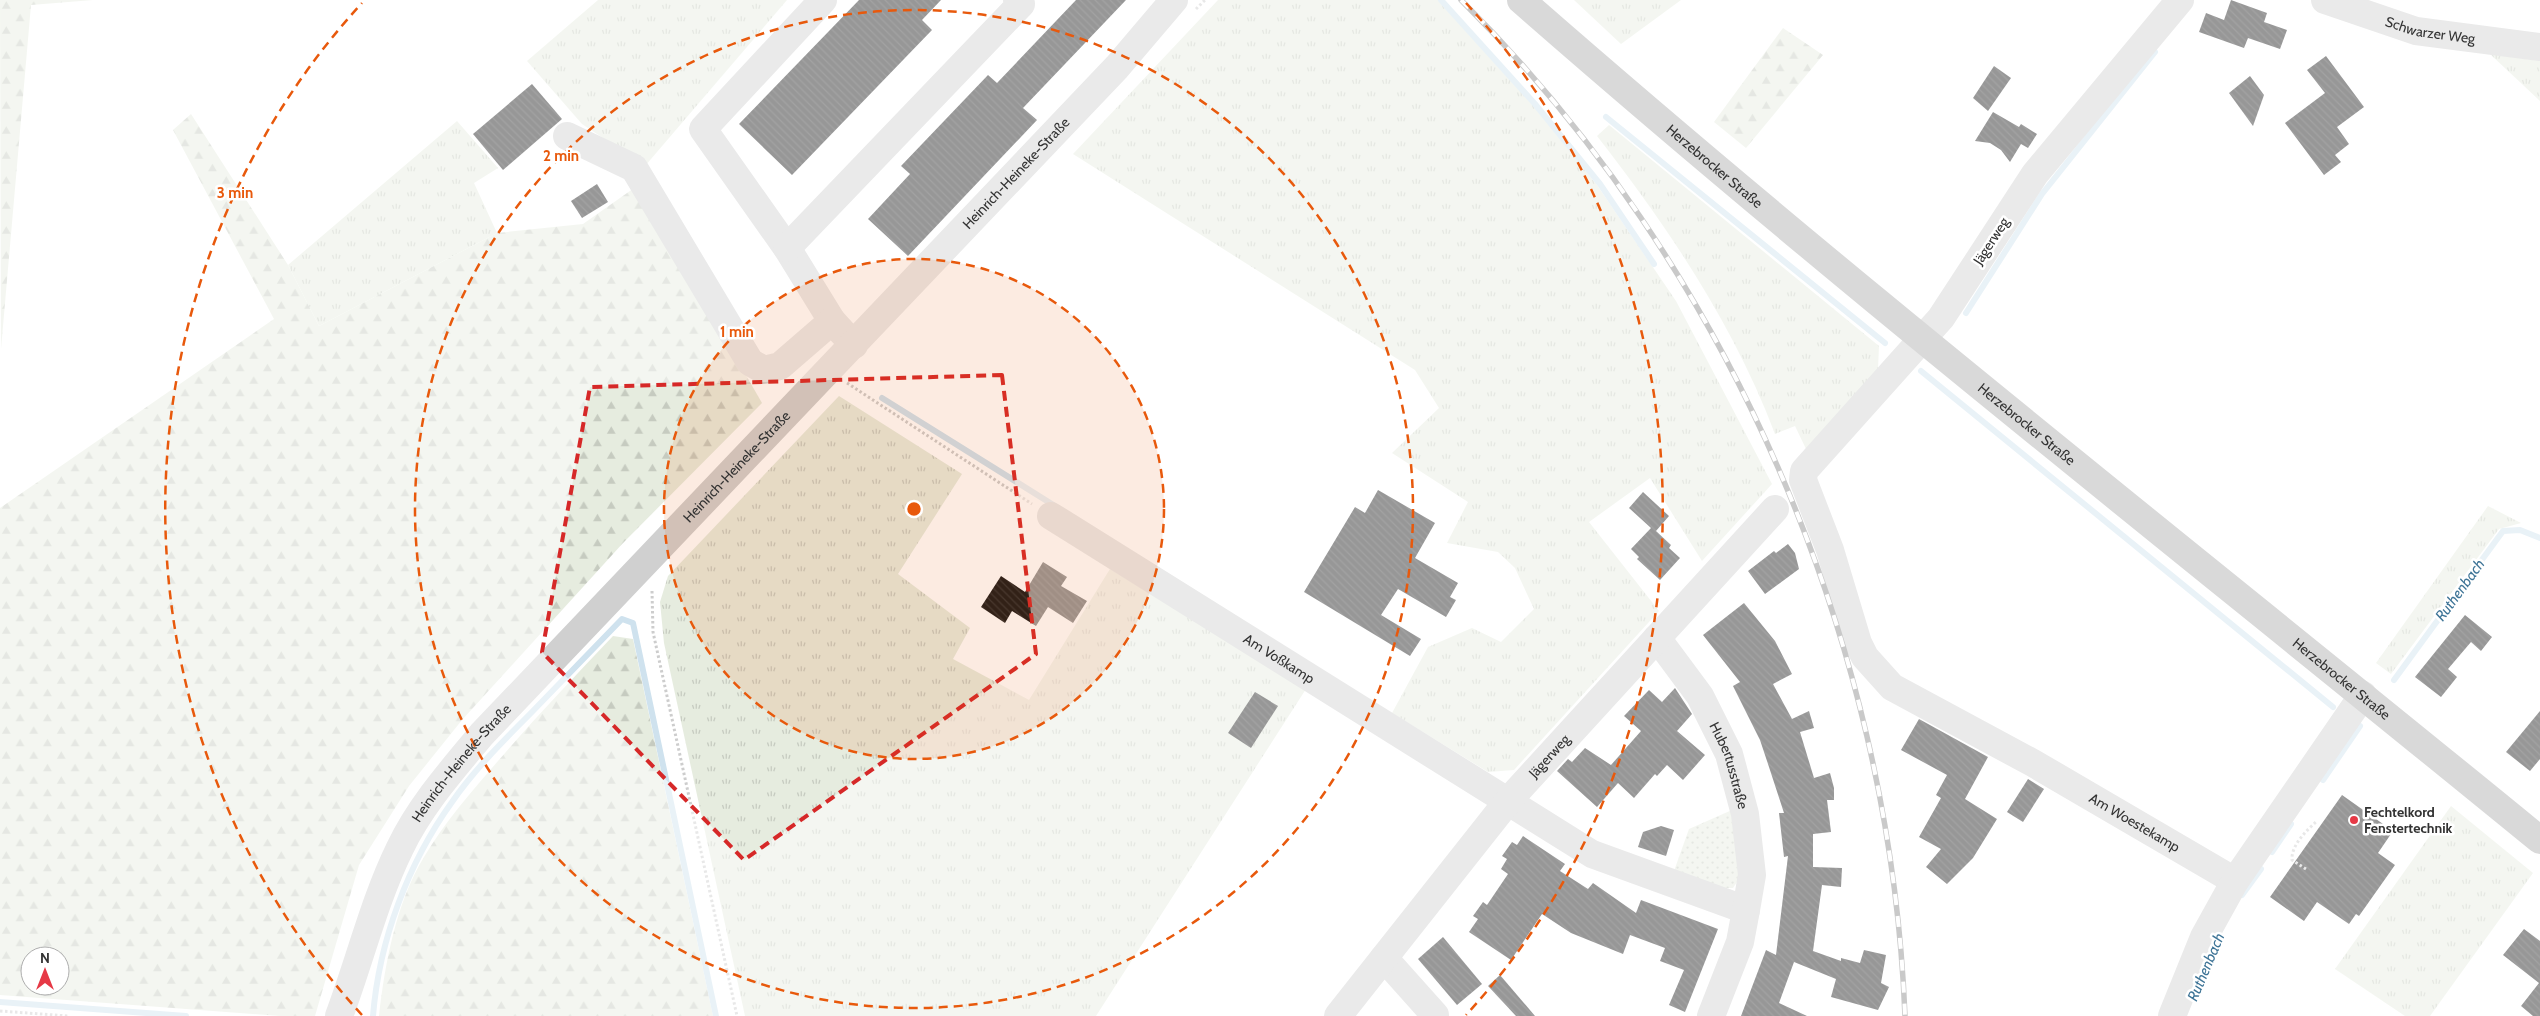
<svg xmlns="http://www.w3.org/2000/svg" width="2540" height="1016" font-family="Cabin,sans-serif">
	<defs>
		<pattern id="grass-tufts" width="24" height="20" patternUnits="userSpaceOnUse" patternTransform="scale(1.25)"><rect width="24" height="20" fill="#e6ecdf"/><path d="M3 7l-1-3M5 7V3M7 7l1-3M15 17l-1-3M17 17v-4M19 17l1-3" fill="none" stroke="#c6cbc0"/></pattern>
		<pattern id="forest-firs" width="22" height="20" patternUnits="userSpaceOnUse" patternTransform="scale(1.25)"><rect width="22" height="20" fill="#e6ecdf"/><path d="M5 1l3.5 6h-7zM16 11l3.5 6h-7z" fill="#c6cbc0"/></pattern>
		<pattern id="park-dots" width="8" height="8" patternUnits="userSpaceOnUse" patternTransform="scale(1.25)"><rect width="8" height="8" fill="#e6ecdf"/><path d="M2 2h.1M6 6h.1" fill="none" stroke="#c6cbc0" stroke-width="1.8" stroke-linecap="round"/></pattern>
		<pattern id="building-back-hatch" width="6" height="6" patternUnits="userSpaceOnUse" patternTransform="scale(1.25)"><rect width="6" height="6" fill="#1a1a1a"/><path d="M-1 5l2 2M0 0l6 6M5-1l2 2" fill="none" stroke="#333"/></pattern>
	</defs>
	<rect width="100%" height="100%" fill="#fff"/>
	<g fill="url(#grass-tufts)">
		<path d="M598 0H787L645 166 582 124 527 61Z"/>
		<path d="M1218 0H1438L1533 105 1597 185 1676 301 1772 484 1702 561 1650 478 1589 522 1659 611 1514 770 1488 772 1392 713 1428 647 1472 628 1501 642 1534 609 1515 568 1498 552 1447 543 1468 502 1392 453 1439 408 1415 370 1073 154Z"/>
		<path d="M1574 0H1681L1621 44Z"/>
		<path d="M2490 54 2540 61V101Z"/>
		<path d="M457 121 498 168 474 183 497 233 319 326 288 265Z"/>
		<path d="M1609 125 1879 346 1878 369 1807 451 1795 426 1775 434C1734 325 1668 227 1597 136Z"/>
		<path d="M839 396 962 474 898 574 970 628 953 659 1029 700 1110 569 1306 689 1096 1016H745L664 643 660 602 668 576Z"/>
		<path d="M2488 506 2521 523 2499 529 2391 674 2376 663Z"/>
		<path d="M2451 806 2533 873 2430 1016H2405L2335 969Z"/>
	</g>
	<g fill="url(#forest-firs)" fill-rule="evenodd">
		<path d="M0 0H93L31 5 1 349Z"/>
		<path d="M1783 28 1823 55 1746 148 1714 122Z"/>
		<path d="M191 114 288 265 319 326 497 233 583 224 637 186 762 403 623 543 462 720 409 786 359 865 315 1016H280L0 995V508L274 319 173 130ZM30 956H60V986H30Z"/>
		<path d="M613 636 633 639 713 1016H379C385 963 396 903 424 857 445 822 471 792 498 761 535 718 574 677 613 636Z"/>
	</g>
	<path fill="url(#park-dots)" d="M1732 810 1739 879 1733 888H1725L1674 871 1689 829Z"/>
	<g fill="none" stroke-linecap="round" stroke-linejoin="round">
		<g stroke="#cfe2ee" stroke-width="6">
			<path d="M1441 0 1535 104 1600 184 1654 264"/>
			<path d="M1606 117 1885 343"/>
			<path d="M1966 313 2042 194 2155 52"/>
			<path d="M1921 371 2333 707"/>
			<path d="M882 398 1055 506"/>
			<path d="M2394 680 2503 531 2520 530 2540 538"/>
			<path d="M2323 780 2360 726"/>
			<path d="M2272 852 2291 824"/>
			<path d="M2242 895 2261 869"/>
			<path d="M0 1002 186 1016"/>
			<path d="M373 1016C379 941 408 863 452 802 474 770 503 741 530 714 561 682 592 650 622 619L633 623 716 1016"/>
		</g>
	</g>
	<g fill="url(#building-back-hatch)">
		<path d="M859 0H941L922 20 932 30 792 175 739 124Z"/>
		<path d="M1076 0H1126L1023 108 1037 120 908 256 868 219 910 174 901 166 988 75 997 83Z"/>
		<path d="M2231 0 2267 13 2264 22 2287 30 2280 49 2248 38 2244 48 2199 32 2206 13 2224 20Z"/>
		<path d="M2326 56 2364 107 2337 127 2349 144 2335 155 2341 162 2324 175 2285 123 2325 93 2307 70Z"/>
		<path d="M1994 66 2011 78 1988 111 1973 98Z"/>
		<path d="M2250 76 2264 95 2253 126 2229 93Z"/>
		<path d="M532 84 562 119 503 170 473 134Z"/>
		<path d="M1993 112 2019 127 2021 124 2037 134 2028 148 2021 144 2010 162 2001 150 1990 143 1975 141Z"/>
		<path d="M597 184 608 202 582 218 571 201Z"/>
		<path d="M1378 490 1435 523 1415 558 1458 583 1450 597 1456 600 1446 617 1398 589 1381 615 1421 639 1410 656 1304 592 1355 507 1365 513Z"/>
		<path d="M1643 492 1669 516 1656 531 1671 545 1669 548 1680 558 1660 580 1637 559 1639 557 1631 549 1651 528 1629 508Z"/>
		<path d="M1788 544 1795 553 1799 569 1765 594 1748 571 1774 551 1776 553Z"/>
		<path d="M1043 562 1067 577 1061 586 1087 601 1073 623 1048 607 1036 626 1012 611 1005 623 981 607 1001 576 1025 592Z"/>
		<path d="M1744 603 1775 641 1792 674 1773 684 1792 719 1809 711 1814 728 1800 732 1814 778 1830 773 1834 788V800H1827L1831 832 1813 834V867L1842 868 1841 887 1822 885 1813 951 1841 961V958L1860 963 1864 950 1886 955 1881 983 1889 987 1878 1010 1831 997 1836 979 1794 962 1779 1003 1807 1016H1741L1766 950 1776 955 1788 856 1784 857 1779 813H1784L1769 767 1760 740 1733 686 1740 682 1703 635Z"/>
		<path d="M2465 615 2492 637 2481 651 2471 642 2448 669 2457 677 2441 697 2415 677Z"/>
		<path d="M1675 688 1692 714 1677 731 1705 755 1683 780 1667 765 1657 776 1655 774 1634 798 1618 783 1597 807 1557 771 1568 759 1572 762 1585 748 1611 765 1641 731 1624 716 1649 690 1662 702Z"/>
		<path d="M1255 692 1278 706 1251 748 1228 733Z"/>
		<path d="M2540 711V759L2530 771 2506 752Z"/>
		<path d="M1919 719 1988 757 1965 799 1997 819 1973 858 1947 884 1926 867 1941 849 1919 837 1941 798 1936 795 1947 775 1901 750Z"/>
		<path d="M2028 779 2044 789 2023 822 2007 812Z"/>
		<path d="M2342 795 2393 831 2378 853 2395 865 2359 916 2356 914 2349 924 2317 902 2304 921 2270 897Z"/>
		<path d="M1661 826 1674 830 1666 856 1638 847 1643 832Z"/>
		<path d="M1523 836 1565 864 1560 871 1588 889 1593 883 1636 913 1641 900 1718 929 1685 1012 1669 1005 1684 970 1660 961 1665 948 1630 935 1623 954 1571 933 1542 914 1511 960 1469 932 1478 919 1473 916 1483 902 1487 905 1508 874 1501 869 1507 859 1502 856 1512 842 1517 845Z"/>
		<path d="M2524 929 2540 941V1016H2533L2521 1006 2539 983 2503 955Z"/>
		<path d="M1443 937 1482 984 1457 1005 1418 959Z"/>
		<path d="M1500 975 1535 1016H1516L1488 986Z"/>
	</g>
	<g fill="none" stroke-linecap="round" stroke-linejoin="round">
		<g stroke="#cdcdcd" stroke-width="3" stroke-dasharray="2.5 2.5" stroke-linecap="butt">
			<path d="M1196 9 1205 0"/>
			<path d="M847 383 1032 504"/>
			<path d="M652 591 653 632 737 1016"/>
			<path d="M2306 869 2292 860C2291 845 2307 830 2317 821"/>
			<path d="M0 1011 68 1016"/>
		</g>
		<g stroke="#d0d0d0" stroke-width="28">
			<path d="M823 0 703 129 787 248 832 321"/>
			<path id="s1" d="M2180 0 2035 174 1941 318 1804 471 1803 480 1830 550 1858 643 1865 657 1892 687 2033 763 2235 881"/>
			<path id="s2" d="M2325 0 2416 31 2540 47"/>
			<path d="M567 136 634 168 750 362 764 370 780 366 832 321 854 345"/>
			<path d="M787 248 1021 4 1017 0"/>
			<path id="s3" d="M1051 516 1592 854 1746 910"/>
			<path id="s4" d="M1657 638 1700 696 1729 754 1745 814 1752 875 1746 910 1740 942 1711 1016"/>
			<path d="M1384 958 1435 1015"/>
			<path id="s5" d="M339 1016C360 960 374 901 400 848 420 806 452 770 482 734L1117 67 1174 0"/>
			<path id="s6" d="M1338 1016 1508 801 1775 509"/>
			<path d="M2172 1016 2204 937 2235 881 2363 695"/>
		</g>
		<path stroke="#ababab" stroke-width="28" id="s7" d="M1521 0C1852 290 2199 561 2540 840"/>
		<defs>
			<path id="rail" d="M1461 0C1728 265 1890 640 1905 1016"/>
		</defs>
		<use href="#rail" stroke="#888" stroke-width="5.5"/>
		<use href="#rail" stroke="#fff" stroke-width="4" stroke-dasharray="11" stroke-linecap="butt"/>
	</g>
	<path d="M0 0H2540V1016H0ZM1002 375 1036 654 744 860 542 652 590 387Z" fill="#fff" fill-opacity=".55" fill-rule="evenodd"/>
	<path fill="none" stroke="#d62828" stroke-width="4" stroke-dasharray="10 6" stroke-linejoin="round" d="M1002 375 1036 654 744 860 542 652 590 387Z"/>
	<circle cx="914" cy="509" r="250" fill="#e8590c" fill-opacity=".12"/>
	<g fill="none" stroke="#e8590c" stroke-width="2.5" stroke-dasharray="9 6">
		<circle cx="914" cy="509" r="250"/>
		<circle cx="914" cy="509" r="499"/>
		<path d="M362 1015A749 749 0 0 1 362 3M1466 3A749 749 0 0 1 1466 1015"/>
	</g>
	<circle fill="#e63946" stroke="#fff" stroke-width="2" cx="2354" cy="820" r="5"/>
	<g text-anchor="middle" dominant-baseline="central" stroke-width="5" stroke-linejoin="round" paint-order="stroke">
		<g font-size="14" fill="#333" stroke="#fff">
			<text stroke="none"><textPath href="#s2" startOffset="110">Schwarzer Weg</textPath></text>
			<text stroke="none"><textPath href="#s7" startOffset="255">Herzebrocker Straße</textPath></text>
			<text stroke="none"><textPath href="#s5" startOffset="1094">Heinrich-Heineke-Straße</textPath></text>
			<text transform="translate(1991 241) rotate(-57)">Jägerweg</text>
			<text stroke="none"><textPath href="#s7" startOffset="660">Herzebrocker Straße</textPath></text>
			<text stroke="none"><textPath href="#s5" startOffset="689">Heinrich-Heineke-Straße</textPath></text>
			<text stroke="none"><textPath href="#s3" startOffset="269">Am Voßkamp</textPath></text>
			<text stroke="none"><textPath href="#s7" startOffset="1065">Herzebrocker Straße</textPath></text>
			<text stroke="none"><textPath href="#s6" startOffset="335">Jägerweg</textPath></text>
			<text stroke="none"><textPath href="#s5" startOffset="284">Heinrich-Heineke-Straße</textPath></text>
			<text stroke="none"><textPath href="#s4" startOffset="148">Hubertusstraße</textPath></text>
			<text stroke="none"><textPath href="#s1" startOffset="1119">Am Woestekamp</textPath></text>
		</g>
		<g font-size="14" font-weight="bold" fill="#333" stroke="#fff" text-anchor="start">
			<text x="2364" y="812">Fechtelkord<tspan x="2364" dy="16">Fenstertechnik</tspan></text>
		</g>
		<g font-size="15" font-style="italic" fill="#3f7597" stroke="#fff">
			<text transform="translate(2460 590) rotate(-54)">Ruthenbach</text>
			<text transform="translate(2206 967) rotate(-67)">Ruthenbach</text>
		</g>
	</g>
	<circle cx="914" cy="509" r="8" fill="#e8590c" stroke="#fff" stroke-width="2.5"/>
	<g font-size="15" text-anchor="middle" font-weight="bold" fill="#e8590c" stroke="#fff" stroke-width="5" stroke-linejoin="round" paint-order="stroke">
		<text x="561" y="161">2 min</text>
		<text x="235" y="198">3 min</text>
		<text x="737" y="337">1 min</text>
	</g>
	<g transform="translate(45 971)"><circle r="24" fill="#ffffff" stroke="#adadad"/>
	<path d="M0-4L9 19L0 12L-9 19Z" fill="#e63946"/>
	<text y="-8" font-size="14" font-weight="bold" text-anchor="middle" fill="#333333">N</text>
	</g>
</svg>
